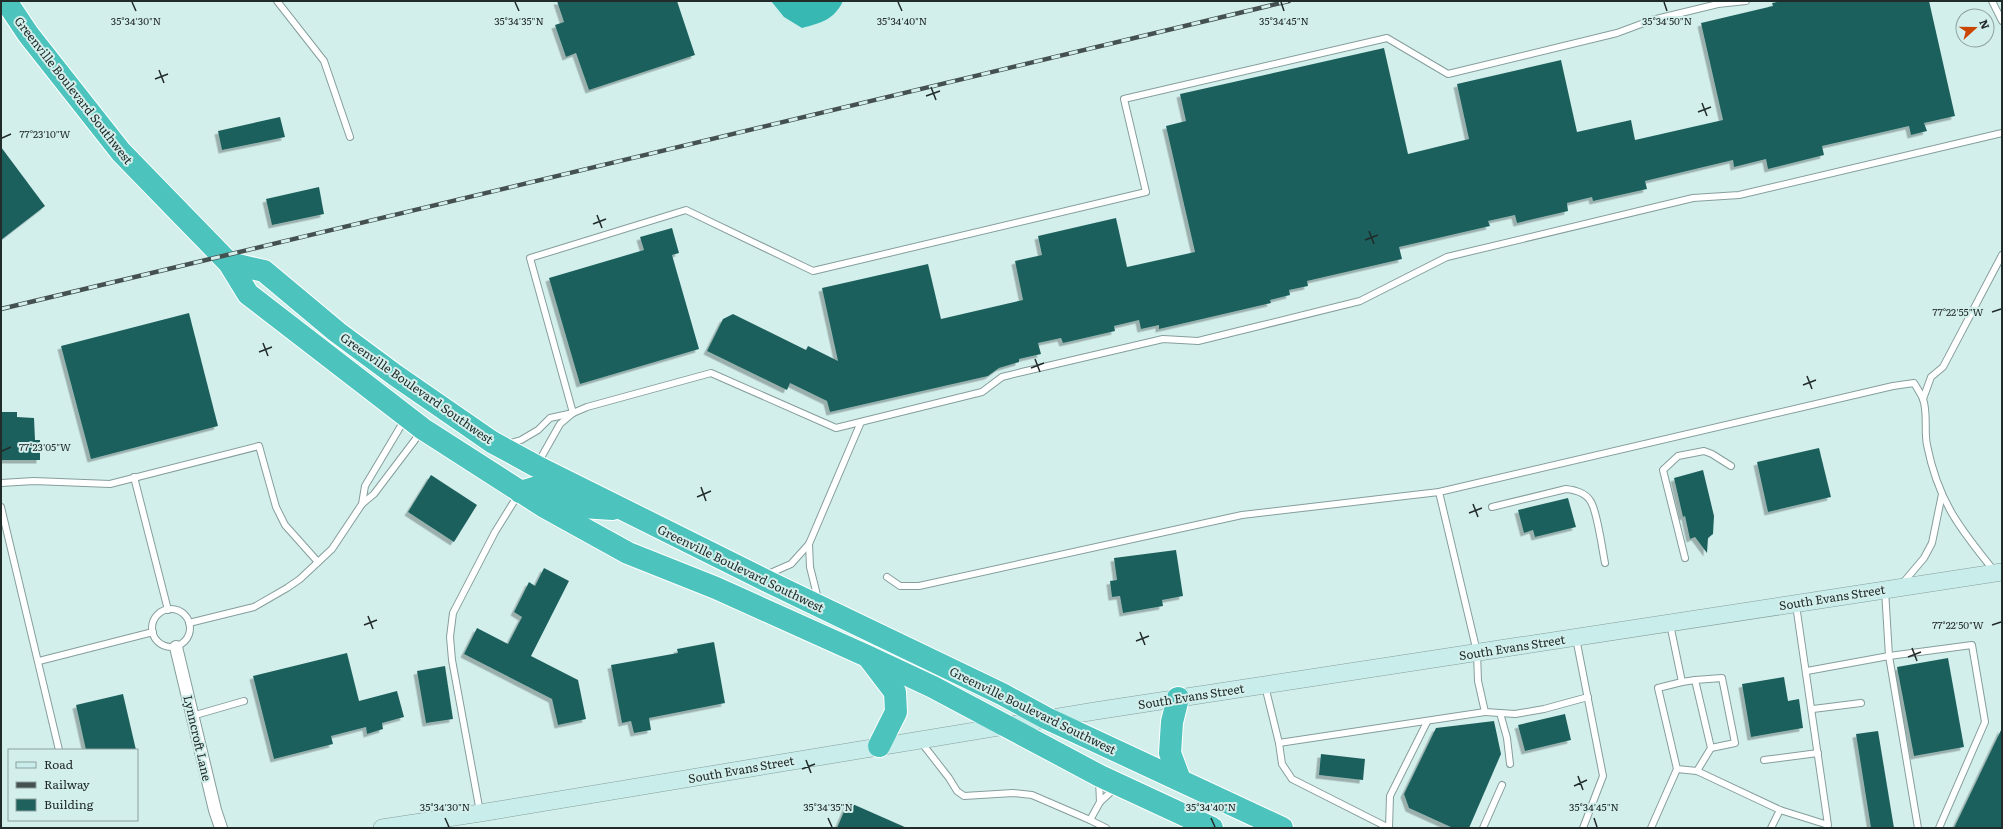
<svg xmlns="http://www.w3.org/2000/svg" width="2003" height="829" font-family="Literata,serif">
	<defs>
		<filter id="shadow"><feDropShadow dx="-3.5" dy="3.5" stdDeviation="0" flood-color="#0004"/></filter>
	</defs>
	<rect width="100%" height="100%" fill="#d3efec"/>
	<path fill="#37b8b2" d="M771 1H843C834 20 821 23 802 28L784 17Z"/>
	<g fill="#1f615d" filter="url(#shadow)">
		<path d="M557 1H677L695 55 589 90 576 53 566 57 555 25 564 22Z"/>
		<path d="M1782 1H1929L1955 116 1924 123 1927 131 1911 135 1909 126 1822 146 1824 155 1768 169 1766 159 1734 167 1733 160 1645 181 1647 189 1593 201 1592 197 1567 203 1568 211 1517 223 1515 215 1488 221 1490 226 1399 247 1402 259 1307 281 1308 286 1289 290 1290 295 1270 300 1271 303 1159 329V325L1141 329 1139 320 1114 326 1115 331 1063 343 1061 338 1038 343 1041 354 1019 359V362L999 368 988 376 830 412 827 401 790 383 787 390 707 351 723 319 733 314 806 350 808 346 838 361 822 288 928 264 941 319 1023 300 1015 261 1042 255 1038 236 1116 218 1127 267 1195 252 1166 126 1186 121 1180 94 1384 48 1408 154 1469 139 1457 84 1561 60 1577 132 1631 120 1635 140 1723 120 1701 23 1773 6 1772 3Z"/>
		<path d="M280 117 285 137 222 150 218 131Z"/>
		<path d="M1 147 45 206 1 240Z"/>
		<path d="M319 187 324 214 272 225 266 199Z"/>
		<path d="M672 228 679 253 672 255 699 349 580 384 549 278 644 250 640 237Z"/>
		<path d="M189 313 218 426 91 459 61 346Z"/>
		<path d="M1 412H17V417L34 418 35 440H40V460H1Z"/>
		<path d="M1819 448 1831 497 1768 512 1757 462Z"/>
		<path d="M1703 470 1714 516 1713 534 1708 538 1707 553 1695 537 1690 539 1685 516 1683 517 1674 478Z"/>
		<path d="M431 475 477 505 454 542 408 512Z"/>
		<path d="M1568 498 1576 527 1535 537 1533 530 1524 533 1518 510Z"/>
		<path d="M1176 550 1183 596 1162 600 1163 606 1123 613 1120 596 1112 597 1110 581 1117 580 1114 558Z"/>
		<path d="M544 568 569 581 531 656 578 680 586 719 558 725 552 699 464 654 477 628 508 644 522 617 514 612 529 582 535 586Z"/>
		<path d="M714 642 725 703 649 718 651 730 634 733 631 721 622 723 611 665 678 653 677 649Z"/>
		<path d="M347 653 359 701 397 691 404 717 382 723 383 729 367 734 366 727 331 736 333 744 274 759 253 676Z"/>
		<path d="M1948 658 1964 747 1914 756 1897 667Z"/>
		<path d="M445 666 453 719 426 723 417 671Z"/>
		<path d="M1784 677 1788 701 1799 699 1803 728 1751 737 1742 684Z"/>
		<path d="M123 694 136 750H86L76 705Z"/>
		<path d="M1565 714 1571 740 1525 751 1518 725Z"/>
		<path d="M1494 721 1501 754 1469 828H1453L1409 808 1404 794 1436 728Z"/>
		<path d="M2002 728V828H1954Z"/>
		<path d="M1878 731 1894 828H1871L1856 734Z"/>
		<path d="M1321 754 1365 759 1363 780 1319 775Z"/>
		<path d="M848 802 907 828H837Z"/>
	</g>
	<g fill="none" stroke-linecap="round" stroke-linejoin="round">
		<defs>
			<g id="lane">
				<path d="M277 1 324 61 350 137"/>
				<path d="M1992 1 2002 21"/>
				<path d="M1923 399 1931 377 1943 367 2002 255"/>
				<path d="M573 413 530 258 686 210 813 271 1146 192 1124 99 1387 38 1448 74 1617 33 1652 20 1718 4 1746 1"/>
				<path d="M508 444 521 440 538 430 550 418 573 413 587 407 711 373 836 428 982 392 1002 377 1022 372 1163 339 1198 341 1259 326 1360 301 1447 257 1693 198 1739 195 2002 133"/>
				<path d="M538 463 560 424 573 413"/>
				<path d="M134 477 168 610"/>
				<path d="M1 483 34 481 110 484 259 446 276 507 285 525 318 562"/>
				<path d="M1439 492 1477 652 1478 681 1485 712 1515 714 1544 709 1588 697"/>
				<path d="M362 504 365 486 405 419"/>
				<path d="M1 507 59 750"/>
				<path d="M1492 507 1566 489C1576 490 1588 494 1592 504 1598 517 1602 548 1605 563"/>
				<path d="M809 544 810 567 818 599"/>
				<path d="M1685 558 1663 470 1678 456 1704 451 1712 454 1731 466"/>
				<path d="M766 575 791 564 809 544 861 422"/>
				<path d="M887 577 900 586H919L1242 515 1439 492 1893 386 1914 383C1917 388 1921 394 1923 399 1928 413 1924 430 1927 445 1938 501 1960 529 1995 572"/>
				<path d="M1902 584 1924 558 1932 543 1942 494"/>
				<path d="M1885 590 1889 656 1918 828"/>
				<circle cx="171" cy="628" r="19"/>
				<path d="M189 623 254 607 287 588 300 579 332 549 362 504 374 494 421 432"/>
				<path d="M1670 624 1682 682 1695 680 1711 748 1697 771"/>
				<path d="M1576 638 1603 776 1583 828"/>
				<path d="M39 661 153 632"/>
				<path d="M1807 671 1889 656 1972 645 1985 722 1939 828"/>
				<path d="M1695 680 1722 678 1735 743 1711 748"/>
				<path d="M1265 686 1279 743 1485 712"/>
				<path d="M1813 709 1861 703"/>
				<path d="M1500 713 1507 738 1510 764"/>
				<path d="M192 716 244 701"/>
				<path d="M921 742 949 778 957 791 964 796 1013 793 1032 795 1090 820 1100 802 1116 787"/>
				<path d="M1279 743 1282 764 1292 779 1389 828 1390 796 1427 722"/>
				<path d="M1764 760 1818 753"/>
				<path d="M1677 769 1658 688 1682 682"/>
				<path d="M1099 780 1100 802"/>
				<path d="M1780 810 1828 825 1796 605"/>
				<path d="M480 812 452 660 450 637 453 613 495 532 518 495"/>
				<path d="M1090 820 1106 828"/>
				<path d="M1483 828 1502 785"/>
				<path d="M1651 828 1677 769 1697 771 1780 810 1771 828"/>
			</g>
			<path id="street" d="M176 647 215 810 221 828"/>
			<path id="secondary" d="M382 828 480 813 1095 711 2002 572"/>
			<g id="highway">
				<path d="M6 1 28 34 121 152 229 263 248 294 423 429 543 506 628 553 716 588 867 656 933 687 1100 776 1212 828"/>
				<path d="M229 263 264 271 337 332 395 375 492 442 536 466 771 583 1002 694 1048 719 1282 828"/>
				<path d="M520 492 537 487 544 488 581 507 613 509"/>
				<path d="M869 658 895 692 896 712 879 746"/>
				<path d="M1178 698 1172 722 1170 753 1180 780"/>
			</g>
		</defs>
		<use href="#lane" stroke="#859e9c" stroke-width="8"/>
		<use href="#street" stroke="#859e9c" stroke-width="14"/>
		<use href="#secondary" stroke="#859e9c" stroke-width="18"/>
		<use href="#highway" stroke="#fff" stroke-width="24"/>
		<use href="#lane" stroke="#fff" stroke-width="6"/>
		<use href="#street" stroke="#fff" stroke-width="12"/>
		<use href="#secondary" stroke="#c9edeb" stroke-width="17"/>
		<use href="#highway" stroke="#4cc4bd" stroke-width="22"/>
		<defs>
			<path id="rail" d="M1 309 1289 1"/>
		</defs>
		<use href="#rail" stroke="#445150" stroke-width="4.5"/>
		<use href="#rail" stroke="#d3efec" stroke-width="3" stroke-dasharray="9" stroke-linecap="butt"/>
	</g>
	<path fill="none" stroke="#212b2a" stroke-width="1.5" d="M132 2 136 11M515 2 519 11M898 2 902 11M1281 2 1284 11M1664 2 1667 11M159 70 164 83M155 79 168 74M931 87 936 100M926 96 940 91M1702 103 1707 116M1698 112 1711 107M2 138 11 134M597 215 602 228M593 224 606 219M1369 231 1374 244M1365 240 1378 235M1992 312 2001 309M263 343 268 356M259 352 272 347M1035 359 1040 372M1031 368 1044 363M1807 376 1812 389M1803 385 1816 380M2 451 11 447M701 487 706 501M697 497 711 491M1473 504 1478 517M1469 513 1482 508M368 616 373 629M364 625 377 620M1992 625 2001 622M1140 632 1145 645M1136 641 1149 636M1912 648 1917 661M1908 657 1921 652M806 760 811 773M802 769 815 764M1578 776 1583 790M1574 786 1587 780M445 818 449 827M828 818 832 827M1211 818 1215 827M1594 818 1597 827"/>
	<g text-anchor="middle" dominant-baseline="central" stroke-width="4" stroke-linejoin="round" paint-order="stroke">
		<g font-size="12" fill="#212b2a" stroke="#d3efec">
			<text transform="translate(74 90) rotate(52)">Greenville Boulevard Southwest</text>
			<text transform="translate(417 388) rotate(35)">Greenville Boulevard Southwest</text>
			<text transform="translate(741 568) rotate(26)">Greenville Boulevard Southwest</text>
			<text transform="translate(1832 597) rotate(-9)">South Evans Street</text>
			<text transform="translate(1512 647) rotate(-9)">South Evans Street</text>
			<text transform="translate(1191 696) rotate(-9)">South Evans Street</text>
			<text transform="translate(1033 710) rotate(26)">Greenville Boulevard Southwest</text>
			<text transform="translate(198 738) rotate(77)">Lynncroft Lane</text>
			<text transform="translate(741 769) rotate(-10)">South Evans Street</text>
		</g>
	</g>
	<g font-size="10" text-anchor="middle" fill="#212b2a" stroke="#d3efec" stroke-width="4" stroke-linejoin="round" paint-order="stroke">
		<text x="136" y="25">35°34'30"N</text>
		<text x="519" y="25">35°34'35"N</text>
		<text x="1284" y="25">35°34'45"N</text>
		<text x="902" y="25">35°34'40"N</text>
		<text x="1667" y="25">35°34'50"N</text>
		<text x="45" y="138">77°23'10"W</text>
		<text x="1958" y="316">77°22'55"W</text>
		<text x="45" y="451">77°23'05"W</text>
		<text x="1958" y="629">77°22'50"W</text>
		<text x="445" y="811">35°34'30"N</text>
		<text x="828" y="811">35°34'35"N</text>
		<text x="1211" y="811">35°34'40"N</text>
		<text x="1594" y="811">35°34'45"N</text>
	</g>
	<rect width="2003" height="829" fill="none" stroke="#212b2a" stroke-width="4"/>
	<rect x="8" y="749" width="130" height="72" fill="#d3efec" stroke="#8ca19e"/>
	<rect x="16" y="762" width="20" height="6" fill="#c9edeb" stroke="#8ca19e"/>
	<text x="44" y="769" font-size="12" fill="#212b2a">Road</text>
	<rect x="16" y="782" width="20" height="6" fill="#445150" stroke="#8ca19e"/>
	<text x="44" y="789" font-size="12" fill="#212b2a">Railway</text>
	<rect x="16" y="799" width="20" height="12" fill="#1f615d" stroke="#8ca19e"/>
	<text x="44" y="809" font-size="12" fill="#212b2a">Building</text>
	<g transform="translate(1975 28) rotate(69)"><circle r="19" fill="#d3efec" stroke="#8ca19e"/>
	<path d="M0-3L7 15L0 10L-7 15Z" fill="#ca4500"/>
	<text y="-6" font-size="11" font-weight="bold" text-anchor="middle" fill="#212b2a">N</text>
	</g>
</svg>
